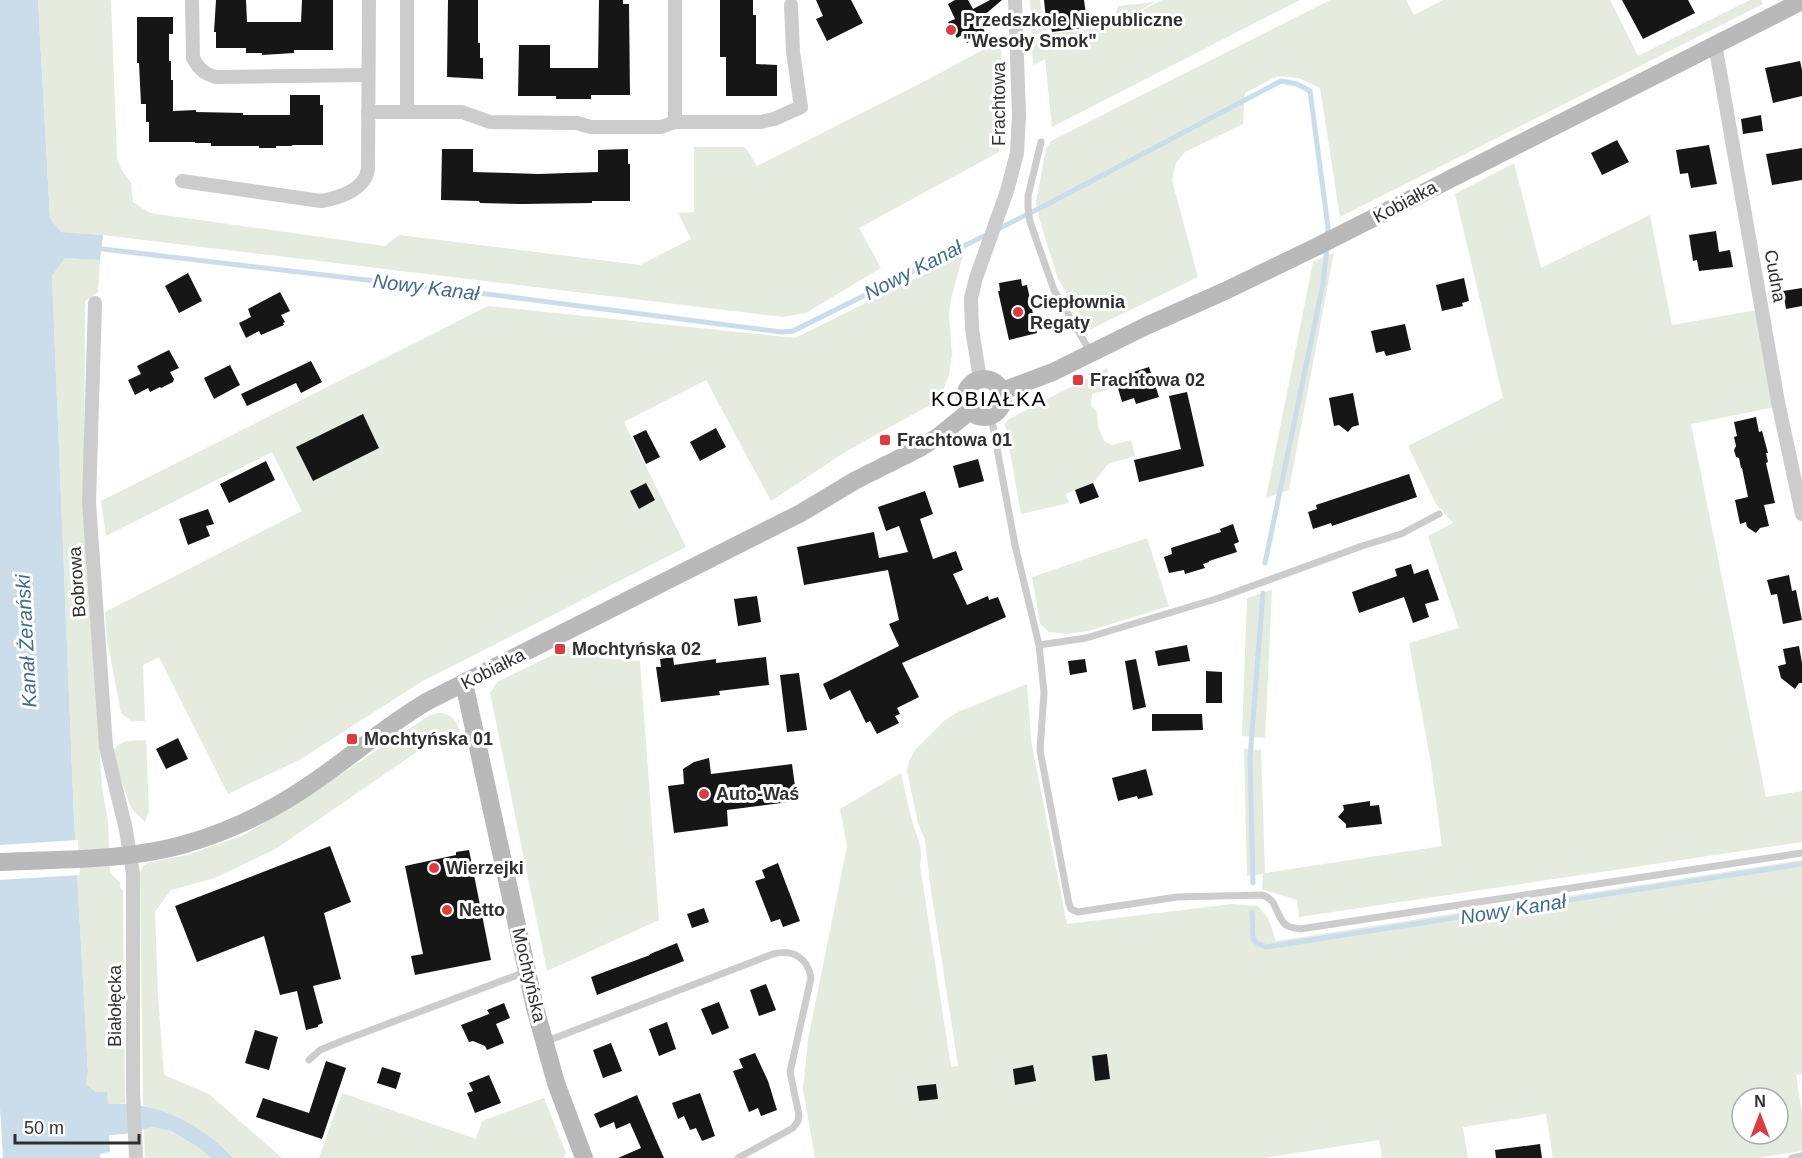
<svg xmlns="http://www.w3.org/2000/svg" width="1802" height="1158" font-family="Helvetica,sans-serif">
	<rect width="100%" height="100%" fill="#fff"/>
	<g fill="#e5ebde" fill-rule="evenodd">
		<path d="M38 0H111L117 159 123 172 131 183 133 202 150 213 385 246 399 235 640 265 691 239 678 213 694 212V147H745L757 166 927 80 1001 40 1003 127 999 152 859 228 881 268 806 313 783 317 103 235 61 232 50 218Z"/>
		<path d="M1030 0H1040L1043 21 1045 23 1047 33C1069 31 1114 34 1118 6L1155 2 1092 36 1162 0H1300L1052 127 1045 59 1033 65Z"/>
		<path d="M1330 0H1406L1414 15 1443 0H1610L1638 56 1750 0H1761L1763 4 1340 217 1320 88 1299 78 1278 76 1245 93 1243 124 1185 152 1176 163 1172 180 1198 277 1089 330 1058 279 1039 218 1036 202 1046 149 1051 141Z"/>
		<path d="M1514 163 1541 268 1650 215 1672 325 1757 310 1775 407 1691 424 1766 797 1802 791V842L1299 917 1297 900 1262 889 1263 874 1247 876 1244 749 1261 750 1265 873 1442 846 1431 764 1409 643 1459 628 1428 536 1453 523 1436 504 1408 446 1503 398 1455 194Z"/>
		<path d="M1334 252 1289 490 1266 498 1313 262Z"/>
		<path d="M963 255 951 299 949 315 952 355 949 375 939 400 845 452 771 501 706 380 624 422 686 547 421 682 301 759 228 794 159 657 143 665 145 721H131L121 713 107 640 105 612 302 511 272 452 106 536 101 501 488 306 795 338Z"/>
		<path d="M65 258 100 260 98 292 85 301 84 497 102 788 108 821 110 873 120 882V887L123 891 125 1103 107 1104 96 1092 86 1084 88 1071 74 818 52 276Z"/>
		<path d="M1107 368 1113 388 1092 394 1091 406 1097 412 1098 426 1104 441 1112 445 1131 440 1135 456 1108 464 1093 483 1066 494 1069 503 1021 514 1005 424 1009 419Z"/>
		<path d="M1147 538 1169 606 1088 631 1067 634 1049 632 1040 624 1032 577Z"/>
		<path d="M1272 590 1265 738 1242 736 1247 598Z"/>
		<path d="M575 644 599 658 640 661 659 920 547 971 490 693 497 682Z"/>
		<path d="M1027 684 1031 740 1067 924 1232 904 1258 906 1268 918 1276 941 1802 860V1074L1796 1075 1802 1113V1151L1757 1158H1553L1546 1114 1463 1127 1468 1158H1382L1379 1140 1264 1158H815L803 1089 808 1040 847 846 840 809 901 773C905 790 908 807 913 824 917 838 924 849 920 865L951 1067 958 1066 930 884 925 840 918 823 907 771 909 761 915 750 945 720 958 712ZM1742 1098H1778V1134H1742Z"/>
		<path d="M440 713C458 715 459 728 462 743L443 734 277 848 215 878 171 890 155 912 158 996 164 1075 209 1094 282 1158H233C206 1129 178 1118 143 1105L140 872 143 866 148 863 187 855 244 835 323 786 430 715Z"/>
		<path d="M146 740 149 811 145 822 131 808 117 768 114 749C122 739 134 741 146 740Z"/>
		<path d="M342 1093 476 1139 482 1121 544 1098 566 1153 563 1158H319Z"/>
		<path d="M152 1127 171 1131 198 1147 211 1158H145L144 1128Z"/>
	</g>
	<path fill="#cbddea" d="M0 0H38L50 218 61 232 103 235 100 260 65 258 52 276 74 818 88 1071 86 1084 96 1092H107L108 1104C154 1100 202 1124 233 1158H211L198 1147 171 1131 152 1127 125 1134 109 1135 110 1152 100 1154V1158H3L0 1108Z"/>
	<path fill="#fff" d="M78 840 80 875 0 880V845Z"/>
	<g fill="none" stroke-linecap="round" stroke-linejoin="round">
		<g stroke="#cbddea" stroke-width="5">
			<path d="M94 248 495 295 781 332 793 331 1046 205 1281 81 1297 84 1310 91 1328 227 1327 238"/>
			<path d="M1265 563 1323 284 1327 247"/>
			<path d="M1253 883 1250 758 1263 593"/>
			<path d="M1252 912 1253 939 1257 943 1266 947 1802 864"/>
		</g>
	</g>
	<g fill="#161616">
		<path d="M216 0H246L247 22H301L302 0H333V50H294V53L262 55V53H246V48H216V32H214Z"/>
		<path d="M448 0H478V43H480V58H483V79L447 77Z"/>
		<path d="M599 0H623V4H629L630 95H591V99H556V96H518L519 45H550V68H598Z"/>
		<path d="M720 0H753V15H756V64L777 65V96H726V57H720Z"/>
		<path d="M816 0H851L863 23 827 41 816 19 823 16Z"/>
		<path d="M955 0H968L973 9 990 0H1002L982 17 985 21 981 23 987 37 976 43 974 39 967 43 963 34 957 38 948 22 955 19 948 4Z"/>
		<path d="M1044 0H1084L1086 14H1082L1083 28 1052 32 1050 19H1046Z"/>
		<path d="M1622 0H1688L1695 13 1643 39Z"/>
		<path d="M137 17H173V34H169V61H171V80H173V111L196 110V112L243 113V115H290V95H320V105H323V145H292V146H276V148H259V146H211V143H195V142H149V122H146V104H141L139 63H137Z"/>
		<path d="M1800 61 1802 70V96L1773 103 1765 68Z"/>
		<path d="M1761 115 1763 131 1743 134 1741 119Z"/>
		<path d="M1617 140 1629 162 1602 175 1591 153Z"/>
		<path d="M1709 145 1717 184 1691 188 1688 173 1680 174 1676 150Z"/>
		<path d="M1802 148V180L1772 185 1766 154Z"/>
		<path d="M442 149H473V172L539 174 598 172V150L628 149V164H630V201H592V203L522 204 480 203 479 201 441 200Z"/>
		<path d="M1716 231 1719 252 1730 250 1733 267 1699 271 1697 260 1693 261 1689 235Z"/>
		<path d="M188 273 202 301 179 313 165 286Z"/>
		<path d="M1464 278 1469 301 1462 303 1463 306 1442 311 1436 285Z"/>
		<path d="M1021 279 1022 286 1027 285 1037 333 1009 340 998 291H1000L999 283Z"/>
		<path d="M1802 288V306L1786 309 1783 291Z"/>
		<path d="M280 292 290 311 281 315 285 322 283 323 284 325 261 335 259 331 246 338 239 323 251 317 248 309Z"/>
		<path d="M1405 324 1411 350 1386 356 1384 351 1376 353 1371 331Z"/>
		<path d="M169 350 179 368 170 372 174 379 173 382 161 388 160 387 150 392 148 388 135 395 128 380 141 374 137 366Z"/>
		<path d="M311 361 322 382 301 393 296 383 247 406 241 394Z"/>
		<path d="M230 365 240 385 214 399 204 378Z"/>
		<path d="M1149 367 1159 397 1136 404 1134 398 1122 402 1115 378Z"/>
		<path d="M1187 392 1204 466 1139 482 1134 460 1181 449 1169 396Z"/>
		<path d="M1353 393 1359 425 1352 427 1348 432 1339 425 1334 426 1329 398Z"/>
		<path d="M363 414 379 448 313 481 296 447Z"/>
		<path d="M1756 417 1759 432 1762 431 1768 453H1766L1768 462 1766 463 1775 503 1764 505 1769 526 1760 528 1756 533 1747 527 1746 522 1740 524 1735 500 1748 497 1742 468H1741L1739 458 1736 457 1734 450 1736 446 1734 437 1737 436 1734 422Z"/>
		<path d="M716 428 726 447 700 461 690 442Z"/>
		<path d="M646 430 660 457 646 464 633 436Z"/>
		<path d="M978 459 984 481 959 488 953 466Z"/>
		<path d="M266 461 275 480 229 503 220 484Z"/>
		<path d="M1409 474 1417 497 1332 526 1331 523 1313 529 1308 512 1317 509 1316 505Z"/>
		<path d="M646 483 655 500 639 509 630 491Z"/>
		<path d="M1093 483 1099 497 1080 504 1075 490Z"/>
		<path d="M925 491 933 514 920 519 933 559 956 551 963 570 953 574 967 605 988 596 989 600 998 597 1006 617 902 663 919 697 897 708 900 714 895 716 899 723 877 734 870 721 866 723 850 690 830 700 823 684 899 646 889 624 899 620 888 570 804 585 797 547 874 532 879 558 908 552 899 526 886 531 878 507Z"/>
		<path d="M208 509 214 524 206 526 210 536 188 545 179 519Z"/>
		<path d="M1233 524 1239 542 1234 544 1237 552 1209 561V562L1203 564 1205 568 1185 574 1184 570 1169 573 1164 557 1172 554 1171 548 1221 532 1220 529Z"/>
		<path d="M1411 564 1414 574 1428 569 1439 600 1425 604 1429 617 1413 623 1404 597 1359 613 1352 592 1397 576 1395 569Z"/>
		<path d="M1789 575 1792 591 1796 590 1802 620 1783 624 1777 594 1771 595 1767 580Z"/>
		<path d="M757 596 761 622 738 626 734 599Z"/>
		<path d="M1187 645 1190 661 1158 666 1155 651Z"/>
		<path d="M1799 646 1802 663V683H1799L1795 689 1781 678 1778 666 1786 664 1783 649Z"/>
		<path d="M673 657 674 665 716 659V663L766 657 769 685 719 691 720 695 661 702 656 667H661L660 659Z"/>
		<path d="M1085 659 1087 672 1070 675 1068 661Z"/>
		<path d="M1136 659 1146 707 1133 710 1125 661Z"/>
		<path d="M1206 671 1222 672V703H1206Z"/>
		<path d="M799 673 807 730 787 732 780 675Z"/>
		<path d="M1152 714H1202L1203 730 1152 731Z"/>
		<path d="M178 738 188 759 166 769 156 749Z"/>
		<path d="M709 758 711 774 792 764 797 801 727 810 728 826 674 833 668 786 684 784 683 769 694 762Z"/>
		<path d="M1146 769 1153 795 1138 799 1137 796 1118 801 1112 778Z"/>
		<path d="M1370 801V806L1379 805 1382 824 1346 828V824L1338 817 1344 810 1343 805Z"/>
		<path d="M330 846 351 902 324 913 341 979 313 986 323 1023 318 1025V1027L306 1030 297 991 280 995 264 936 197 962 175 906Z"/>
		<path d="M469 850 491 960 415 975 411 956 423 954 405 866 456 855V852Z"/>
		<path d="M778 863 800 921 783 927 780 919 771 922 755 881 765 878 762 870Z"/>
		<path d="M704 908 709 922 692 928 687 914Z"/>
		<path d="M677 943 684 961 597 995 591 977 650 955V954Z"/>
		<path d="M766 984 776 1010 759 1016 750 990Z"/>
		<path d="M719 1002 729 1028 712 1035 701 1009Z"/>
		<path d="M504 1003 510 1018 496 1024 504 1043 487 1050 485 1046 473 1041 469 1042 461 1025 489 1014 490 1015 487 1010Z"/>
		<path d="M667 1022 676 1049 659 1056 649 1029Z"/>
		<path d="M255 1030 278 1037 269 1070 245 1063Z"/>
		<path d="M611 1043 622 1071 603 1078 593 1050Z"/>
		<path d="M755 1053 768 1081 777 1110 761 1116 758 1108 749 1112 733 1071 743 1068 739 1059Z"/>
		<path d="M1107 1054 1110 1079 1095 1081 1092 1056Z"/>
		<path d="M326 1061 346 1068 322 1139 256 1117 263 1098 309 1113Z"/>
		<path d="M1033 1065 1036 1081 1015 1085 1013 1069Z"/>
		<path d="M382 1067 401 1073 396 1089 377 1083Z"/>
		<path d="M489 1075 501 1103 475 1113 467 1093 473 1091 469 1083Z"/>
		<path d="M936 1084 938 1099 919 1101 917 1086Z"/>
		<path d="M700 1093 715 1136 702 1141 696 1128 690 1130 684 1116 678 1119 672 1103Z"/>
		<path d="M637 1095 656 1140 664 1158H618L641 1148 630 1123 616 1129 614 1122 600 1128 594 1114Z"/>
		<path d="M1540 1144 1542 1158H1496L1495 1150Z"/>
	</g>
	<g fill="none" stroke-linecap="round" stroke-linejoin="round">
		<g stroke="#ccc" stroke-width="7">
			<path d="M1041 142 1028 196V208L1030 222 1054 290 1091 353"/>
			<path d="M991 416 1015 545 1039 645 1044 692 1040 750 1069 904 1071 909 1078 912 1177 897 1262 895C1278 899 1275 916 1286 925 1290 928 1296 928 1300 929L1802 853"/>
			<path d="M1039 645 1086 638 1219 598 1362 546 1401 534 1439 514"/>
			<path d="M547 1041 773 954C793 949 808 958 811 978L790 1072 799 1115 798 1121 793 1128 738 1158"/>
			<path d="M309 1060 320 1050 342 1041 525 972"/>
			<path d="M1792 1158 1802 1156"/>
		</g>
		<g stroke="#ccc" stroke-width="14">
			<path d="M192 0 193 58C199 69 204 74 216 77L368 75"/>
			<path d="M407 0V112"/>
			<path d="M1715 44 1778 402 1802 514"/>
			<path d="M368 112H462L490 122 577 123 591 127H661L675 122H761L774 119 801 107 793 52 791 5"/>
			<path d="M675 122V0"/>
			<path d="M182 181 321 201C339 198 365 190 368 169L369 0"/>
			<path d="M95 303 89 502 106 747 126 830 133 874V1091L136 1158"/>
			<path d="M980 379 972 329 971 298 976 278 1007 191 1017 153 1019 116 1015 0"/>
		</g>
		<g stroke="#b9b9b9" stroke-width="18">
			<circle cx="984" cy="398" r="19"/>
			<path d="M1002 391 1053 372 1146 326 1225 291 1314 248 1802 1"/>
			<path d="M464 683 535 1008 556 1083 584 1158"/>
			<path d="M0 862C60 859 123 861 182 845 218 835 253 820 286 800 336 771 378 730 428 701L801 513 856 480 920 448 939 436 970 411"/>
		</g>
	</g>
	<g fill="#dc3c41" stroke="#fff" stroke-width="2">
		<circle cx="951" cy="30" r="6"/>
		<circle cx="1018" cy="312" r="6"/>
		<rect x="1072" y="374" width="12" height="12" rx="3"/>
		<rect x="879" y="434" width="12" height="12" rx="3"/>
		<rect x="554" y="643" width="12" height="12" rx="3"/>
		<rect x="346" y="733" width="12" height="12" rx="3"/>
		<circle cx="704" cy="794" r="6"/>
		<circle cx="434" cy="868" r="6"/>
		<circle cx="447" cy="910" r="6"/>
	</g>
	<g text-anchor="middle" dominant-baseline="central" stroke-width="6" stroke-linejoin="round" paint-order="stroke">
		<g font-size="18" font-weight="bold" fill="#2f2f2f" stroke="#fff" text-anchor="start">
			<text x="963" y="20">Przedszkole Niepubliczne<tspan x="963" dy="21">"Wesoły Smok"</tspan></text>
			<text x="1030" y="302">Ciepłownia<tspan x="1030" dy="21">Regaty</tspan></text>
			<text x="1090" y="380">Frachtowa 02</text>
			<text x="897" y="440">Frachtowa 01</text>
			<text x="572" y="649">Mochtyńska 02</text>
			<text x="364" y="739">Mochtyńska 01</text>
			<text x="716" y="794">Auto-Waś</text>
			<text x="446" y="868">Wierzejki</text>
			<text x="459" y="910">Netto</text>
		</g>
		<g font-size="18" fill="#2f2f2f" stroke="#fff">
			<text transform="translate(999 104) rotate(-90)">Frachtowa</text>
			<text transform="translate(1405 202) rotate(-28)">Kobiałka</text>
			<text transform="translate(1775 276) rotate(80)">Cudna</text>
			<text transform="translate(77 582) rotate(-94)">Bobrowa</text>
			<text transform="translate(493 669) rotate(-27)">Kobiałka</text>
			<text transform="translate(529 975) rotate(77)">Mochtyńska</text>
			<text transform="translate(115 1006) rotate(-90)">Białołęcka</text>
		</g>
		<g font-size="20" font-style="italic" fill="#416d8d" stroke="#fff">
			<text transform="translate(913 270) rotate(-27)">Nowy Kanał</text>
			<text transform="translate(426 287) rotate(7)">Nowy Kanał</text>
			<text transform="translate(26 641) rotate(-93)">Kanał Żerański</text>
			<text transform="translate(1513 909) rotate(-9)">Nowy Kanał</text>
		</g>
		<g font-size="21" letter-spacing="1.5" fill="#000" stroke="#fff">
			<text x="989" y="398">KOBIAŁKA</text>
		</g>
	</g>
	<g transform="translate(1760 1116)"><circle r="28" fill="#ffffff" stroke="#acacac" stroke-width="1.5"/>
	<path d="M0-4.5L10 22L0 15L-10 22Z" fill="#dc3c41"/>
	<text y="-9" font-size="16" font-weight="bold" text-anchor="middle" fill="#2f2f2f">N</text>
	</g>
	<path d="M15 1134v9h124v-9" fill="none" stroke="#2f2f2f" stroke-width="3"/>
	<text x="24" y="1134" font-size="18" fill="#2f2f2f" stroke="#ffffff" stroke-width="4.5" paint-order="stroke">50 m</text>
</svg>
